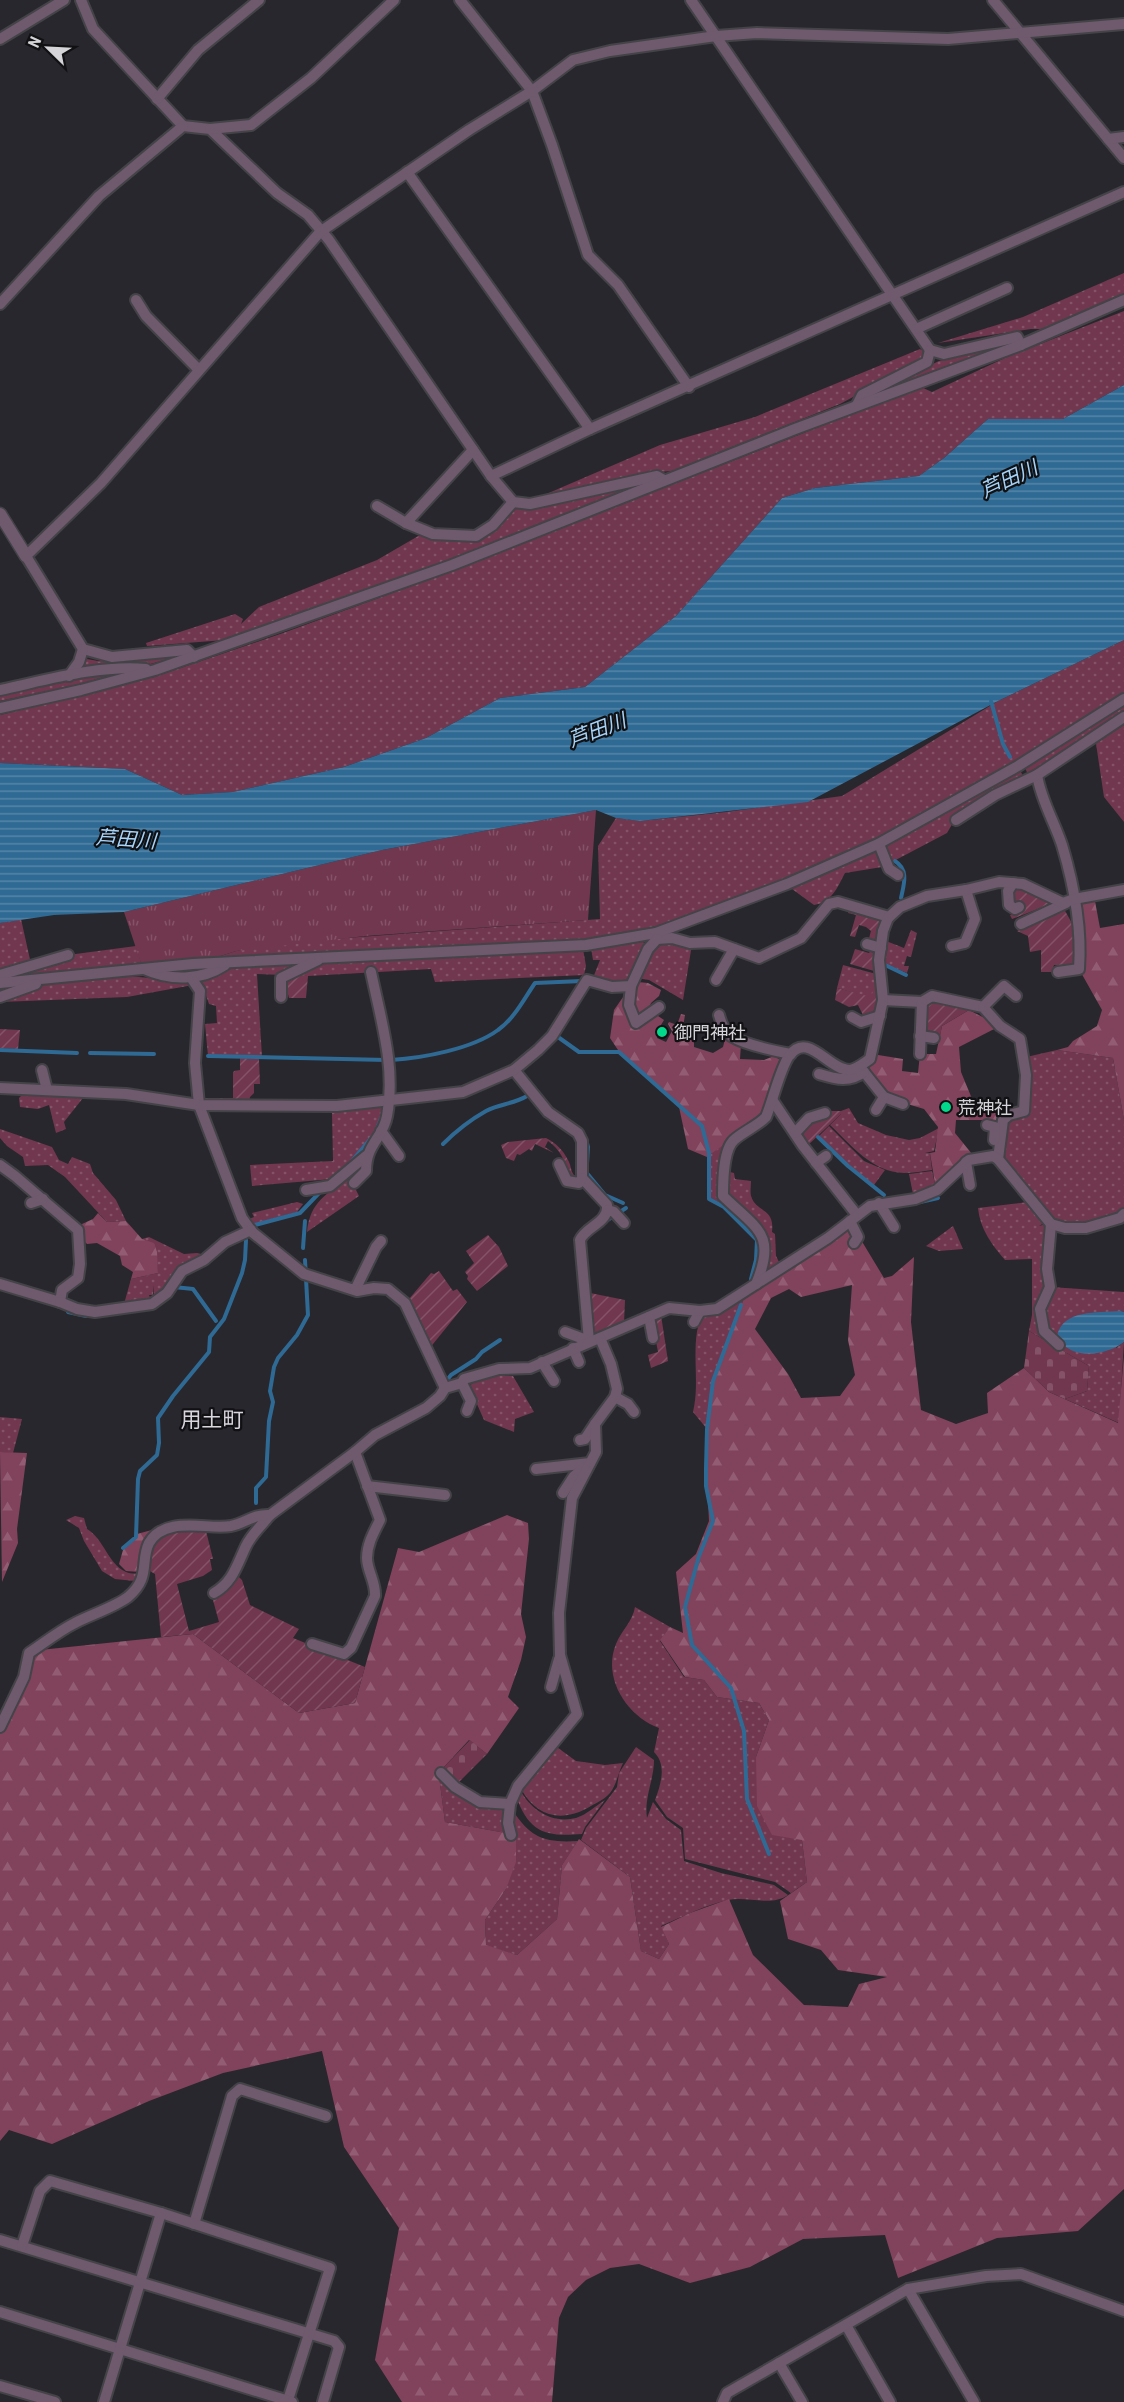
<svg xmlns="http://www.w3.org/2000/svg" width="1124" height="2402" font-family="'Roboto Condensed','Noto Sans JP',sans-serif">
	<defs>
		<pattern id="grass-dots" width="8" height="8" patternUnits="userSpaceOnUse" patternTransform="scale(1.5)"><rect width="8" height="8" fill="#71374e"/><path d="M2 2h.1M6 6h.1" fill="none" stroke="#845367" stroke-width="1.8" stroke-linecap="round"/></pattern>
		<pattern id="forest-firs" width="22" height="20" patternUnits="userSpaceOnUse" patternTransform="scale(1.5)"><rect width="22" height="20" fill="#81425b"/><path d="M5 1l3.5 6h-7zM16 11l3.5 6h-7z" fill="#925c72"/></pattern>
		<pattern id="cemetery-stones" width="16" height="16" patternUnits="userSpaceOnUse" patternTransform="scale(1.5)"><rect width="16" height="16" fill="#71374e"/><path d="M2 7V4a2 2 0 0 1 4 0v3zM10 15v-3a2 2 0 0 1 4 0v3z" fill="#845367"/></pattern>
		<pattern id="park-tufts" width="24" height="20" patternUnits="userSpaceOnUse" patternTransform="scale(1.5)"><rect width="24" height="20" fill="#71374e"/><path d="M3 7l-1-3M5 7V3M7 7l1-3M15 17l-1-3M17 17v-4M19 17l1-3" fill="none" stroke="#845367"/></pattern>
		<pattern id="garden-furrows" width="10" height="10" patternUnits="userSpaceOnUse" patternTransform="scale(1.5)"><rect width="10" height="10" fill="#71374e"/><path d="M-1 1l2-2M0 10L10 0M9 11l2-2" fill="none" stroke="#845367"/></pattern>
		<pattern id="water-rules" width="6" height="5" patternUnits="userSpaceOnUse" patternTransform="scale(1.5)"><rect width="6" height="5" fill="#2f6a94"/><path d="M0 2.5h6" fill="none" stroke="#5685a7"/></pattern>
	</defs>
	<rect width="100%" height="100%" fill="#28272d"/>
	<g fill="url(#grass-dots)">
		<path d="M1124 273V296L1045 329H1031L938 343 1023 317Z"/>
		<path d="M1124 311V385L1063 419H988L944 458 919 476 815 488 782 498 676 616 585 687 500 698 426 738 344 767 233 792 182 795 125 769 0 763V715L154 677 283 633 436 577 921 387 932 392 1007 357Z"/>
		<path d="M1010 344 872 393 939 361Z"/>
		<path d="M920 349 926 352 922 360 840 404 672 471 641 473 544 495 660 445 755 417Z"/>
		<path d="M650 481 471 552 225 640 147 646 146 643 235 614 243 619 241 624 259 607 377 560 420 535 463 539 513 508H533Z"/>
		<path d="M1124 640V717L1121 719 1124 725V822L1104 797 1095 737 1029 777 1023 763 879 844 656 933 583 949 586 966 584 975 435 982 431 969 308 976 257 974 262 1057 208 1056 205 1024 217 1023 216 1006 209 1004 203 986C158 958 53 976 0 979V923L21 919 31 964 68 955 136 946 143 969 196 964 236 951 279 943 600 919 598 846 616 818 640 821 726 812 842 796 998 701Z"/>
		<path d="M179 656 72 686 0 701V693L69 679 87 659 98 661Z"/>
		<path d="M1020 770 1023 776 958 814 947 833 890 863 883 846Z"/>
		<path d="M876 850 882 867 845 873C837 888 832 902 814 905L792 889Z"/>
		<path d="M911 930 917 933 911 957 907 956 904 966H909L907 973 883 963 886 941 904 948Z"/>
		<path d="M670 940 692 944 683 1000 649 980 637 978C645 961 652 945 670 940Z"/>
		<path d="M643 942 647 945C631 981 635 988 593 978L600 960H593L591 948Z"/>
		<path d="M843 965 880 975 882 988 871 998 837 988Z"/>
		<path d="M126 976 189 981 193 985 127 997 0 1002V990Z"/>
		<path d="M1057 1050 1113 1058 1124 1120V1214L1086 1228 1051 1224V1287L1124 1292V1312L1121 1311 1116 1348 1124 1342 1119 1423 1065 1399 1087 1391 1089 1366 1029 1331 1032 1315V1259L1005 1260C992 1245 980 1229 978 1208L1028 1202 1044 1223 1039 1226 1050 1223 998 1159 1003 1120 1024 1111 1022 1058Z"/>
		<path d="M23 1094H83V1098L64 1122 66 1129 56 1133 49 1105 38 1109 20 1107 19 1098Z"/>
		<path d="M383 1105 381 1108H384L374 1133 355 1156 332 1179 252 1186 250 1165 333 1161 332 1113H336V1109Z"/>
		<path d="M849 1108 858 1123 886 1135 909 1140 920 1138 939 1128 934 1151 925 1153H930L932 1170C923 1171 913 1173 904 1173 872 1172 851 1145 830 1125L841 1114V1111Z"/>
		<path d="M829 1126 864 1161 885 1170 874 1185 847 1164 819 1136Z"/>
		<path d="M0 1129 52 1147 59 1160 68 1164 72 1157 90 1164 93 1173 116 1200 126 1221 107 1222 65 1177 48 1165 25 1166 23 1157 7 1146 0 1138Z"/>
		<path d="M729 1140 719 1179 742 1218 765 1247 753 1280 758 1260V1240L724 1205 711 1198V1154Z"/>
		<path d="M726 1171 734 1173 735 1179 751 1181C751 1185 750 1192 751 1196 756 1213 775 1207 772 1232L775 1234 776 1256 780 1264 762 1276 770 1251 766 1234 725 1194Z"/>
		<path d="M932 1171 935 1184 921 1193 913 1194 909 1174Z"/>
		<path d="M349 1176 359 1196 307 1232C310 1201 327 1195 349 1176Z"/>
		<path d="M297 1202 303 1204 297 1212 253 1224 249 1219 254 1217 252 1213Z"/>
		<path d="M953 1226 963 1249 939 1251 926 1246Z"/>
		<path d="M149 1237 184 1254 197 1253 206 1255 182 1265 164 1291 154 1296V1285L153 1295H149L151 1300 124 1304 131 1279 158 1273 157 1263 142 1239Z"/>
		<path d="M744 1298 713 1381 707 1429 693 1412C701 1381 689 1344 702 1314Z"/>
		<path d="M503 1373 505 1376H513L534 1412 515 1419 514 1432 484 1420 469 1386 479 1379Z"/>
		<path d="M0 1417 22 1419 13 1453 0 1452Z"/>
		<path d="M75 1516 84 1518 87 1529C104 1539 108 1564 126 1572 129 1574 136 1573 140 1574L135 1581 115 1579 102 1571 84 1541 79 1528 66 1520Z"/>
		<path d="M635 1607 670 1627 660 1641 684 1677 704 1680 717 1697 759 1703 769 1720 756 1757 802 1840 807 1882 791 1893 775 1882 685 1859 683 1828 667 1817 655 1800C661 1784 667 1765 654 1752L659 1728C627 1716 602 1678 616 1644 621 1631 633 1621 635 1607Z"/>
		<path d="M554 1745 576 1761 605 1765 623 1763C618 1773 617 1784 610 1793 605 1799 598 1802 591 1806 563 1823 537 1818 521 1789Z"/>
		<path d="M636 1747 654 1760C654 1780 644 1797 647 1818L653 1802 666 1819 681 1830 684 1861 721 1873 774 1885 788 1895C771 1907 748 1896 728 1900 705 1905 682 1917 661 1926L669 1944 659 1959 641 1951 630 1877 581 1840 586 1828 617 1787 619 1773Z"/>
		<path d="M439 1776 452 1788 506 1807V1833L445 1822Z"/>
		<path d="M520 1790C531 1810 552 1824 576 1818 586 1815 597 1805 605 1800L585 1827 582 1834C546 1837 529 1833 516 1796Z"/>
		<path d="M513 1811C531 1838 545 1843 578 1841L562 1865 557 1919 517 1955 486 1946 485 1920 506 1889Z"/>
	</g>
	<g fill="url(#forest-firs)" fill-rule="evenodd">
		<path d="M1094 896 1100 928 1124 924V1120L1113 1058 1057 1050 1068 1047 1073 1041 1097 1026 1102 1010 1079 969 1074 899Z"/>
		<path d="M638 982 648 983 661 990 659 996 651 1003 646 1015 634 1016V988Z"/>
		<path d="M628 990 630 1020 638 1028 655 1014 664 1020 656 1033 658 1035 657 1038 666 1042 672 1031 668 1024 669 1022 677 1025 681 1014 685 1015 683 1027 685 1039 694 1040V1047L713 1053 723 1047 725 1039 741 1044 740 1059 764 1060 774 1056 782 1061 768 1104 758 1120 707 1157 688 1149 679 1107 620 1053 610 1038 614 1010Z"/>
		<path d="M969 1010 1000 1026 959 1047 961 1072 975 1106 1024 1111 1003 1120H956L955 1133 972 1154 964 1157 935 1184 930 1153 935 1152 938 1127 924 1109 884 1097 860 1067 872 1054 903 1059 902 1071 918 1073 920 1054H936L942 1026Z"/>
		<path d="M98 1213 107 1222 126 1221 142 1239 154 1243 157 1252 158 1273 131 1279 133 1272 122 1265 120 1256 97 1243 87 1244 83 1240 82 1224 93 1219Z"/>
		<path d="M852 1225 884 1278 892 1276 914 1257 911 1322 921 1410 956 1424 988 1413 987 1393 1024 1368 1049 1392 1118 1423 1124 1356V2189L1078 2231 997 2238 898 2278 885 2235 803 2239 750 2267 690 2283 639 2264 610 2268 586 2280 568 2297 559 2318 552 2402H402L375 2360 399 2228 344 2147 322 2051 223 2073 149 2101 52 2144 9 2130 0 2141V1732L33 1659 40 1650 193 1634 299 1713 355 1703 398 1548 419 1552 507 1515 528 1523 529 1539 521 1614 526 1637 521 1660 508 1697 519 1708 487 1754 469 1740 443 1768 439 1776 445 1822 506 1833 516 1837V1862L506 1889 485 1920 486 1945 517 1955 557 1919 562 1865 579 1839 630 1877 641 1951 659 1959 669 1944 661 1927 690 1913 729 1899 753 1955 804 2005 848 2007 859 1984 887 1977 838 1970 821 1950 788 1939 780 1901 807 1882 802 1840 772 1835 757 1806 756 1757 769 1720 759 1703 717 1697 704 1680 685 1677 660 1640 670 1627 683 1633 676 1572 696 1554 709 1521 706 1465 707 1429 713 1381 744 1298ZM852 1285 848 1340 855 1375 840 1396 801 1398 788 1374 755 1329 771 1298 789 1289 801 1297Z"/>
		<path d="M0 1452 27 1453 17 1529 18 1543 2 1582Z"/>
		<path d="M159 1528 140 1572 126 1571 119 1564 123 1550 137 1538V1534Z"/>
	</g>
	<g fill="url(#cemetery-stones)">
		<path d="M1029 1331 1089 1366 1087 1391 1065 1399 1049 1392 1024 1368Z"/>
		<path d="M470 1740 487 1754 457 1784 443 1768Z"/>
	</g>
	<path fill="url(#park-tufts)" d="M596 810 588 920 365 936 236 951 196 964 143 969 124 912 382 850Z"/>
	<g fill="url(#garden-furrows)">
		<path d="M1012 890H1028L1056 902 1012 919 1010 915H1017L1024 908 1021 901 1012 903Z"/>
		<path d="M850 908 885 920 878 945 868 942 871 931 866 927 859 925 855 937 850 936 856 915 848 913Z"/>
		<path d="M1064 909 1073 925 1074 966 1054 965 1052 972H1041V950L1030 952 1028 936 1017 931Z"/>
		<path d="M872 948 877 949V969L874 971 850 964 855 949 869 953Z"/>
		<path d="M290 975 308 976 306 998H289L285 982Z"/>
		<path d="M837 988 871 997 874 988H882L880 1016 866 1021 858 1005 849 1007 835 1000Z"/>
		<path d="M933 999 969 1010 942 1026 939 1041 934 1040 927 1035V1001Z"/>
		<path d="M0 1029 20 1030 18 1049 0 1048Z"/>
		<path d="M240 1058 259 1059 260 1084H254V1093L250 1097 249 1102H204L202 1098H233V1073L234 1071 240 1070Z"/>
		<path d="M830 1111H841V1114L807 1146 799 1133 812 1120 822 1118Z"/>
		<path d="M546 1138C556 1143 563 1150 568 1160 572 1167 570 1173 577 1178L569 1175C565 1161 560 1149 548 1141L545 1147 554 1153 535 1144 532 1151 529 1149 520 1155 517 1154 514 1161 506 1158 501 1145 508 1142Z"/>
		<path d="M488 1235 499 1247 508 1266 477 1291 467 1279 468 1276 465 1272 474 1263 466 1251Z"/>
		<path d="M439 1271 453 1291 457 1289 467 1302 429 1349 409 1304V1299L431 1273 434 1274Z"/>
		<path d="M590 1293 625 1300 624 1323 597 1335 593 1332Z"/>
		<path d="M661 1315 668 1361 651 1368 648 1355 658 1352 652 1320Z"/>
		<path d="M172 1530 206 1531 213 1559H210L212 1570 203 1576 177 1584 189 1631 219 1622 211 1593 237 1575 242 1580 250 1605 299 1629 293 1638 365 1667 355 1703 299 1713 193 1634 161 1637 155 1574 148 1570C151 1548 150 1541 172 1530Z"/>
	</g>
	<g fill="url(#water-rules)">
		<path d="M1124 385V640L998 701 808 802 640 821 616 818 596 810 382 850 124 912 54 915 0 923V763L125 769 182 795 233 792 344 767 426 738 500 698 585 687 676 616 782 498 815 488 919 476 944 458 988 419H1063Z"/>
		<path d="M1121 1311 1124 1312V1342C1110 1353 1082 1359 1066 1347 1062 1345 1059 1340 1057 1336 1063 1309 1097 1313 1121 1311Z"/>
	</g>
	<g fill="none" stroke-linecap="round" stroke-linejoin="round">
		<g stroke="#2f6a94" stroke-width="4">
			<path d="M991 701 1003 744 1010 757"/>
			<path d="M895 861C909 870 904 884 901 898"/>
			<path d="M883 964 906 975"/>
			<path d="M558 1037 579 1052H619L702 1126 709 1153V1199L724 1207 757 1240 756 1260 751 1279"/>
			<path d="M0 1050 77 1053"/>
			<path d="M90 1053 154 1054"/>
			<path d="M208 1056 387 1060"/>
			<path d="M391 1060C423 1058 472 1049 498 1030 514 1019 524 999 535 983L582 981"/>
			<path d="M376 1131 382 1116"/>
			<path d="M818 1137 848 1166 884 1195"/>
			<path d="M586 1139 588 1147 587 1164"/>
			<path d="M443 1144C456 1131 470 1120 486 1111 499 1104 514 1104 527 1096"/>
			<path d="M352 1161 372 1137"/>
			<path d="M586 1172 605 1195 623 1203"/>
			<path d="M907 1205 938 1198"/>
			<path d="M606 1221 626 1208"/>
			<path d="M255 1225 300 1213 321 1191"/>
			<path d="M303 1248 305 1221"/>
			<path d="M174 1287 193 1289 216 1321"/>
			<path d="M741 1305 713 1381 707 1429 706 1468V1486L713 1521 699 1556 685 1607 692 1645 731 1688 744 1731 747 1799 769 1854"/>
			<path d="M68 1312 86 1316"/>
			<path d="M447 1380 451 1375 476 1359 482 1352 500 1340"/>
			<path d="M256 1503V1488L266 1477 269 1421 273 1402 270 1391 274 1367 278 1358 297 1335 308 1315 305 1260"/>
			<path d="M123 1548 136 1537 138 1479 140 1471 157 1455 159 1443 158 1418 173 1396 209 1352 210 1337 224 1319 242 1273 245 1260 246 1240"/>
		</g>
		<defs>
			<g id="minor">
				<path d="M81 0 93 29 183 126 210 129 277 193 308 215 329 240 491 476 513 502 530 504 657 476 664 480"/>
				<path d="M460 0 532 91 552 145 588 255 618 285 689 387"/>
				<path d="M691 0 930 350"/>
				<path d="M993 0 1124 158"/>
				<path d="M0 39 64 0"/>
				<path d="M157 99 198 50 259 0"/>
				<path d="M210 129 251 125 311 78 394 0"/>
				<path d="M1108 139 1124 137"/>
				<path d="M407 172 590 429"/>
				<path d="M136 300 146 316 199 370"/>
				<path d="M0 304 99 196 183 126"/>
				<path d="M916 329 1007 288"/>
				<path d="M857 405 862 395 927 362 930 350 944 354 1017 337 1021 345"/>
				<path d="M491 476 590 429 1124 192"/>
				<path d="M377 506 406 523 433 534 476 536 493 525 513 502"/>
				<path d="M406 523 473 450"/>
				<path d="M194 657 187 650 112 657 83 649 26 556 101 483 320 232 469 130 532 91 573 60 610 51 716 36 757 33 948 39 1124 24"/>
				<path d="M69 676 79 662 83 649"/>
				<path d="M0 690C47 680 97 665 146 669"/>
				<path d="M0 708 81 690 155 670 452 565 795 429 1021 345 1124 300"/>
				<path d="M1037 775C1041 800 1054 821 1062 845 1074 885 1082 928 1079 969L1058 972"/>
				<path d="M956 820 995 795 1037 775 1124 717"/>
				<path d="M879 844 889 869 898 875"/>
				<path d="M1013 883 1008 891 1009 905 1015 909 1019 907"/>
				<path d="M1021 924 1066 903"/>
				<path d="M656 933 657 939 672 938 690 943 715 942 759 958 801 938 829 904 838 902 889 917"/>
				<path d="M867 944 881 948"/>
				<path d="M952 946 965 943 975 919 966 890"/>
				<path d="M144 969C170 981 201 981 225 965"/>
				<path d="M0 975 68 955"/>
				<path d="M192 979 200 991 195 1063 199 1105 242 1218 252 1232 304 1274 357 1291 374 1288 388 1289 405 1303 445 1388"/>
				<path d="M716 980 734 949"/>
				<path d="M0 983 193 964 586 945 656 933 787 884 878 844 1018 766 1124 699"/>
				<path d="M631 986 629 1005 636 1023 659 1007"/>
				<path d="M0 997 36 984"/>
				<path d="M281 997V978L318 960"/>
				<path d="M883 1000 922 1002 932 996 983 1007 1000 1026 1020 1039 1026 1075 1024 1111 1009 1115 1003 1120 998 1159"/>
				<path d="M983 1007 1004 986 1016 996"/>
				<path d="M719 1015C721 1023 724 1031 731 1036 744 1044 775 1051 791 1054"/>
				<path d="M852 1017 861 1022 880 1016"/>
				<path d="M920 1036 934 1038"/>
				<path d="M920 1054 922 1002"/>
				<path d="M860 1067 884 1097 903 1104"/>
				<path d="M42 1070 47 1090"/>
				<path d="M514 1070 548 1112 578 1133 582 1141V1178L607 1205C609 1223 586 1226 580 1240L589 1341 565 1332"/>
				<path d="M819 1074C836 1079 849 1083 864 1072"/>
				<path d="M0 1088 126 1094 199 1105 337 1106 463 1092 514 1070 538 1050 552 1036 587 980 612 987 631 986 648 949 657 939"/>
				<path d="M773 1101 803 1146 857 1215"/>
				<path d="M876 1110 884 1097"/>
				<path d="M987 1125 995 1127 994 1140"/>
				<path d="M381 1131 399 1156"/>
				<path d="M795 1133 809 1118 825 1113"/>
				<path d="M966 1162 970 1185"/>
				<path d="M816 1163 826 1156"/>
				<path d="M559 1164 567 1181 579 1183 582 1178"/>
				<path d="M0 1165 15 1176 78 1230 80 1264 78 1278 62 1290 60 1302 0 1284"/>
				<path d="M354 1183 366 1171C366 1143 383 1139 387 1116 396 1068 381 1020 371 972"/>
				<path d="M306 1190 330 1186 366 1156"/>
				<path d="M31 1203 43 1199"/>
				<path d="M879 1203 894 1227"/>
				<path d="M608 1210 614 1212 624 1223"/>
				<path d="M850 1221 858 1237 854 1243"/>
				<path d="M1051 1224 1047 1269 1050 1287 1040 1309 1044 1331 1059 1345"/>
				<path d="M756 1284C777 1234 757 1229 723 1196 723 1182 723 1150 734 1140 744 1131 756 1127 766 1117 773 1100 780 1069 789 1056 808 1030 828 1070 850 1070 857 1069 864 1063 870 1059L883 1000 879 960 883 931 888 918 900 907 927 896 966 890 999 882 1023 884 1063 903 1074 899 1124 890"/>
				<path d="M355 1290 376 1247 381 1241"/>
				<path d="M60 1302 77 1309 95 1312 152 1304 167 1293 182 1271 204 1260 225 1242 251 1230"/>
				<path d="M649 1317 653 1338"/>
				<path d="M694 1322 700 1311"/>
				<path d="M573 1348 579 1362"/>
				<path d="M542 1362 554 1381"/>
				<path d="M462 1383 471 1401 467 1411"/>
				<path d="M615 1397 628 1404 634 1412"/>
				<path d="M580 1440 585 1439 595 1424"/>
				<path d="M536 1469 590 1463"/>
				<path d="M367 1486 445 1495"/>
				<path d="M563 1493 574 1476 585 1467"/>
				<path d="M214 1593C233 1582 237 1565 246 1546 251 1535 262 1525 270 1515"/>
				<path d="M312 1644 344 1654 351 1648 375 1596C376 1582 367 1571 367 1558 367 1544 374 1532 380 1520L355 1452"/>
				<path d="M551 1687 559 1659"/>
				<path d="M0 1727 24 1677 29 1653C44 1643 59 1631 75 1623 90 1615 115 1607 128 1597 151 1578 140 1561 149 1543 165 1515 207 1530 231 1526 246 1523 253 1514 270 1515L355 1452 375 1435 426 1408 440 1396 445 1388 462 1383 464 1379 499 1369 530 1368 669 1308 700 1311 717 1309 828 1238 870 1206 915 1199 937 1190 969 1160 993 1156 998 1159 1051 1224 1065 1228H1086L1120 1218 1124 1214"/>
				<path d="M441 1773 455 1787 480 1802 510 1804 518 1786 577 1714 560 1655 559 1613 572 1498 596 1452 595 1424 615 1397 617 1389 611 1364 600 1338"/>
				<path d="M510 1804 508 1823 511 1835"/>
				<path d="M194 2224 232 2096 240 2089 326 2116"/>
				<path d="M0 2240 334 2341 339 2347 323 2402"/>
				<path d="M22 2246 40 2191 50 2181 161 2213 330 2268 288 2400"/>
				<path d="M908 2289 974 2402"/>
				<path d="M0 2312 292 2402"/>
				<path d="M846 2325 890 2402"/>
				<path d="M779 2363 802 2402"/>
				<path d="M0 2386 55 2402"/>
				<path d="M104 2402 161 2213"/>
				<path d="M723 2402 727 2393 908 2289 986 2276 1021 2274 1124 2311"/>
			</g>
			<path id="tertiary" d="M0 514 26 556"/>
		</defs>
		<use href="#minor" stroke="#444348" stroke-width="14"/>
		<use href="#tertiary" stroke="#444348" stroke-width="15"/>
		<use href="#minor" stroke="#6e596d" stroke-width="10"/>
		<use href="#tertiary" stroke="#6e596d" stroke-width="12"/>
	</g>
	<g fill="#02d98b" stroke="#111013" stroke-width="2">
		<circle cx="662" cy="1032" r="6"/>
		<circle cx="946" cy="1107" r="6"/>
	</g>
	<g text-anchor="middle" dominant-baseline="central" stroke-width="4.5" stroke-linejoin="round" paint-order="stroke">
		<g font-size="18" fill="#d5d4d8" stroke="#111013" text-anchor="start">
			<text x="674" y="1032">御門神社</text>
			<text x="958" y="1107">荒神社</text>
		</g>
		<g font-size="20" font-style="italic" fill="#a5d4fa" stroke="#111013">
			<text transform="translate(1009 479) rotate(-25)">芦田川</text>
			<text transform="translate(597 730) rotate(-21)">芦田川</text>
			<text transform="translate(126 839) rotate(4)">芦田川</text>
		</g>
		<g font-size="21" fill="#d8d5dd" stroke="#111013">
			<text x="212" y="1420">用土町</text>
		</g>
	</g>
	<g transform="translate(48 48) rotate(294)" stroke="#111013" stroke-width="4.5" paint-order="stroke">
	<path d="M0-4.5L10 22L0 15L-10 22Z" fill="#d5d4d8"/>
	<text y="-9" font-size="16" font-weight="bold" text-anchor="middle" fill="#d5d4d8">N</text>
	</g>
</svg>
